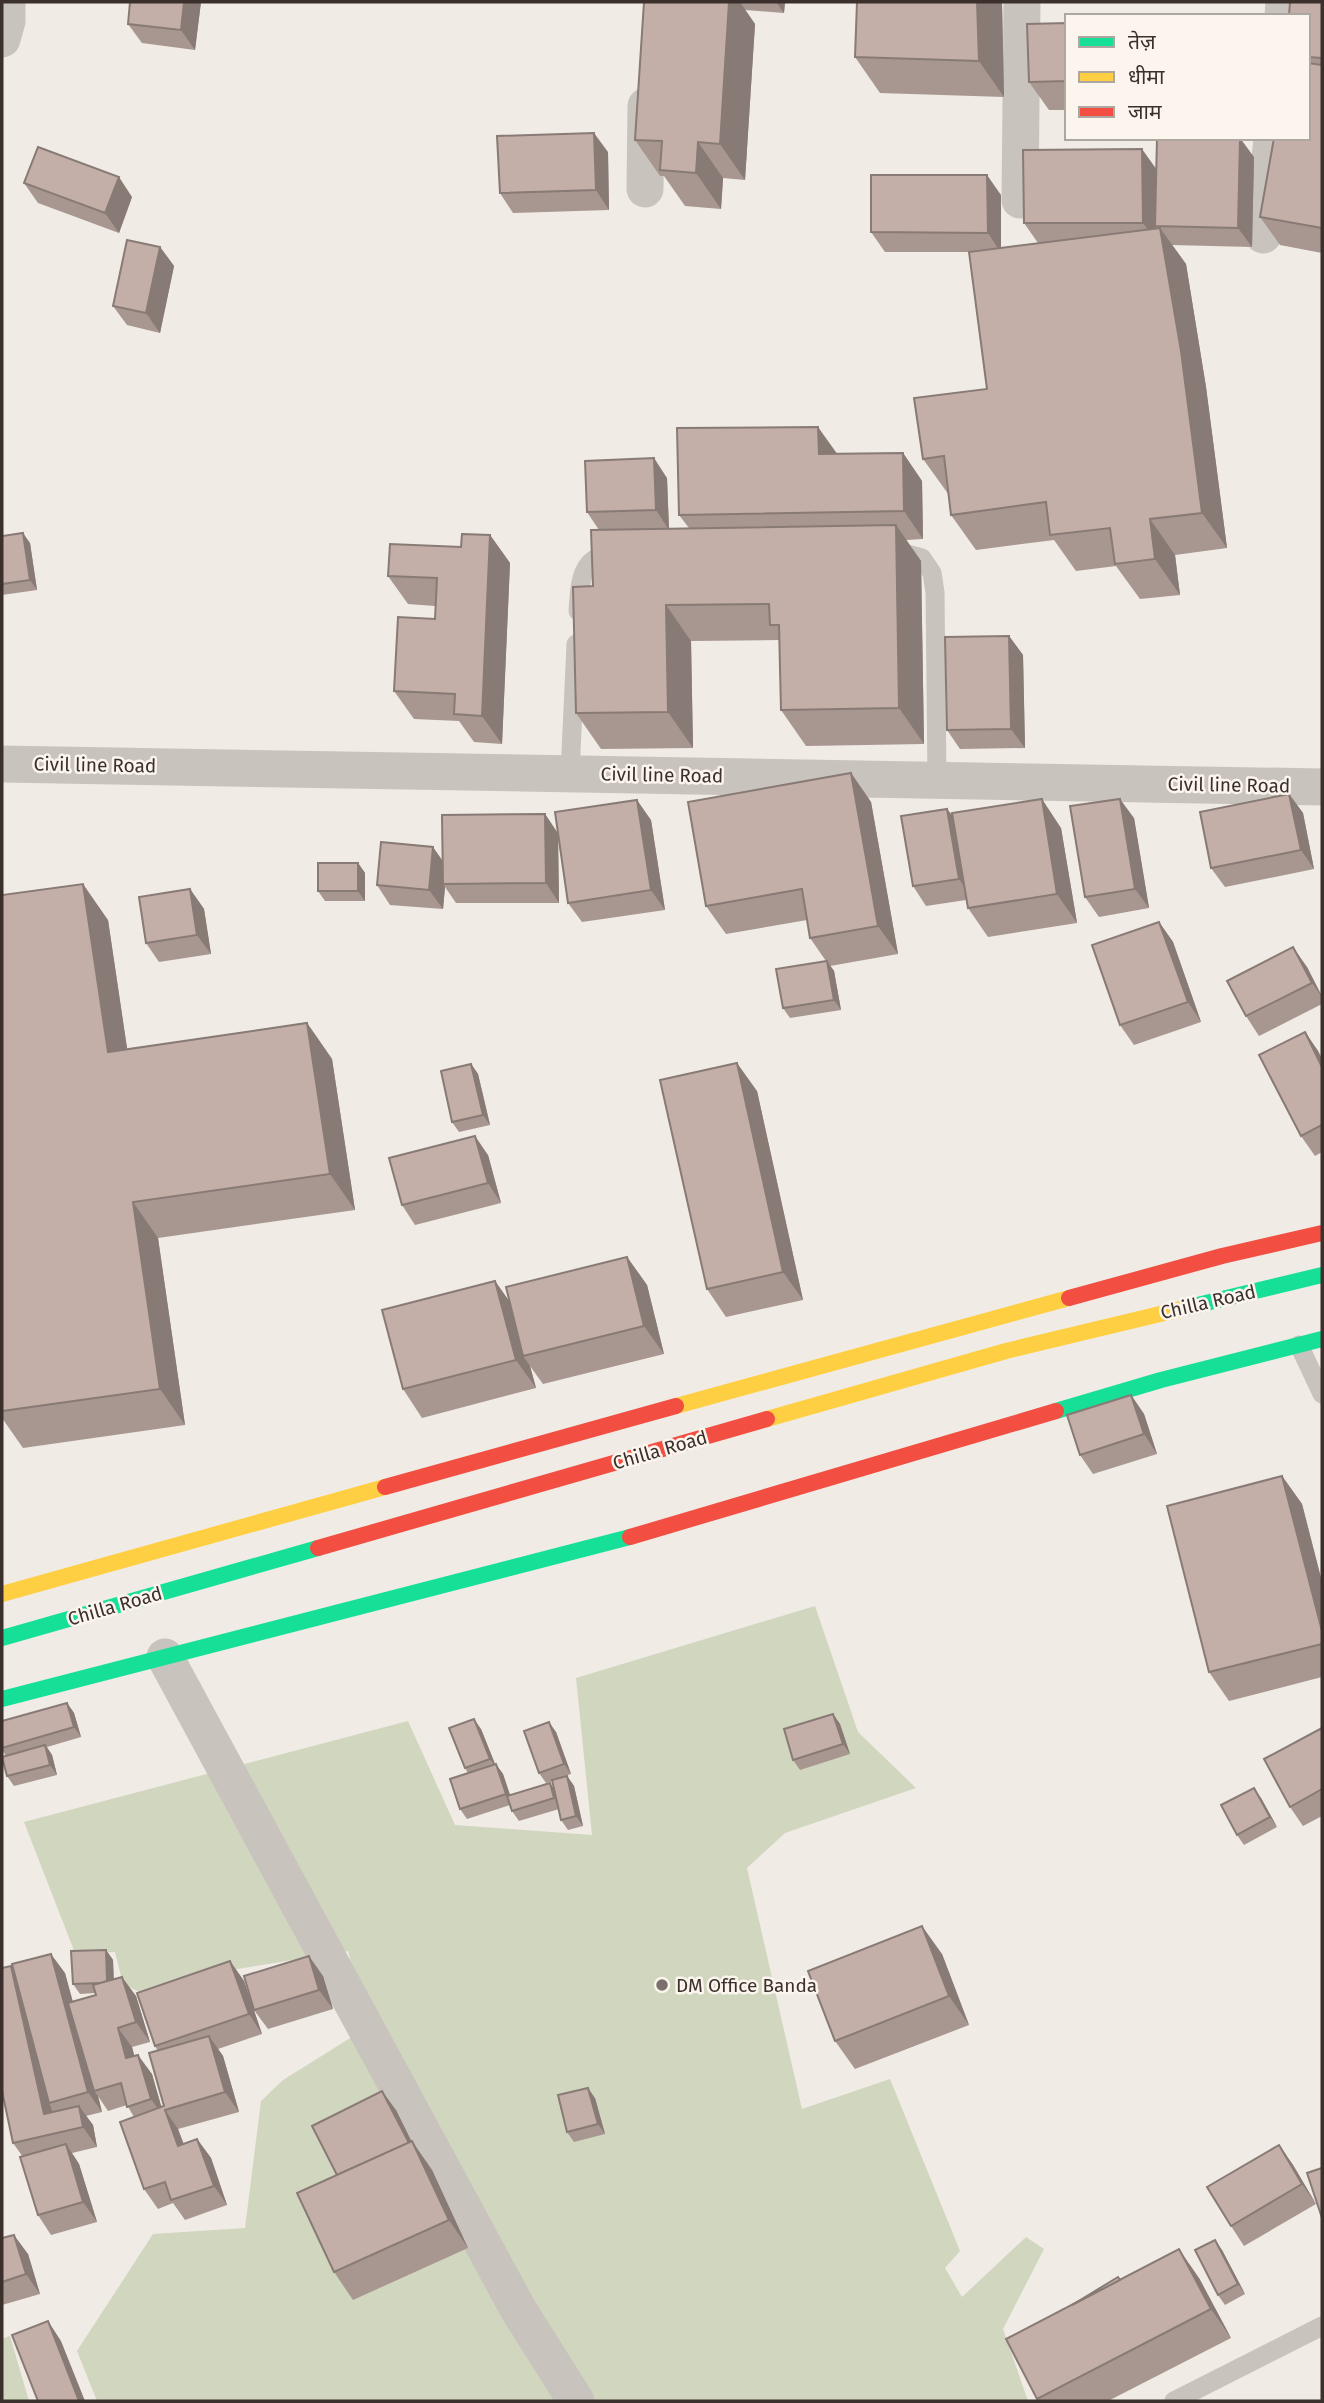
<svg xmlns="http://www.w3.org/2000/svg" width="1324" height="2403" font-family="'Fira Sans','Noto Sans Devanagari',sans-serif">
	<rect width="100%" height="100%" fill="#f0ebe5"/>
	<g fill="#d1d6bf">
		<path d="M815 1606 858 1732 916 1788 785 1833 747 1868 802 2109 890 2079 960 2251 945 2268 962 2297 1026 2237 1044 2249 1003 2329 1028 2401H97L77 2351 153 2234 245 2228 261 2101 283 2080 368 2027 348 1951 225 1971 158 2001 123 1984 115 1952 75 1953 24 1822 408 1721 455 1825 592 1835 576 1678Z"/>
		<path d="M10 2336 29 2401H2V2339Z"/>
	</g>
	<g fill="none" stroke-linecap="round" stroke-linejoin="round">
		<g stroke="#c9c3be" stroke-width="19">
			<path d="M893 553H903L922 558 932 573 935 592 937 779"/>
			<path d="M578 611C580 582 580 556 614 553"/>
			<path d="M570 774 576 644"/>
			<path d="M1299 1345 1322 1394"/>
			<path d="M1174 2401 1322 2326"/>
		</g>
		<g stroke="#c9c3be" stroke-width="37">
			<path d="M1283 16 1284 2"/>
			<path d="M2 39 7 21V2"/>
			<path d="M645 189 646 106"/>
			<path d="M1020 200 1022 2"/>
			<path d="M1263 235 1272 138"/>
			<path d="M2 764 1322 787"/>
			<path d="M165 1657 518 2309 576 2401"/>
		</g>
		<g stroke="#16e098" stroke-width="16">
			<path d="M1181 1309 1322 1275"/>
			<path d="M1056 1411 1161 1380 1322 1339"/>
			<path d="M2 1638 318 1548"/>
			<path d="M2 1699 630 1537"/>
		</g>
		<g stroke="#ffcf43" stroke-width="16">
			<path d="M676 1406 1069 1298"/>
			<path d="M767 1419 1006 1351 1181 1309"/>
			<path d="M2 1594 385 1487"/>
		</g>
		<g stroke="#f24e42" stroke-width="16">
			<path d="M1069 1298 1222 1256 1322 1233"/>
			<path d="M385 1487 676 1406"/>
			<path d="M630 1537 1056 1411"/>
			<path d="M318 1548 767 1419"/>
		</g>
	</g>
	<g fill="#a89690">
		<path d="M130 2H201L195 50 142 43 128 24Z"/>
		<path d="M644 2H785L784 13 745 10 755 24 745 180 723 178 721 209 685 206 664 176H660L635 140Z"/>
		<path d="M1002 2 1004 97 880 93 855 57Z"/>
		<path d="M1322 2V253L1280 245 1260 217 1308 138V16Z"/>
		<path d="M1067 23V110H1049L1029 82Z"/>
		<path d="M608 152 609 210 513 213 500 193Z"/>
		<path d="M1254 157 1252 247 1172 245 1186 264 1206 387 1227 548 1175 555 1180 595 1140 599 1116 566 1076 571 1054 540 976 550 951 515 949 495 923 459 987 389 969 252H885L871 232 1001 195V248L1038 243 1024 223 1156 169Z"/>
		<path d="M24 183 132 197 119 233 38 203Z"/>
		<path d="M160 247 174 266 160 333 127 325 113 306Z"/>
		<path d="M903 453 922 481 923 539 906 540 921 561 924 744 806 746 781 710 780 640 691 641 693 748 601 749 576 713 599 530 587 512 667 478 669 529 689 528 679 515 837 454Z"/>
		<path d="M490 535 510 563 502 744 474 742 459 721 414 719 394 691 435 619V606L408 604 388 576Z"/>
		<path d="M2 536 30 543 37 590 2 595Z"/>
		<path d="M1009 636 1023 655 1025 748 960 749 947 730Z"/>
		<path d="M851 773 871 802 898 954 830 966 834 971 841 1010 790 1018 783 1008 826 961 810 938 807 920 726 934 706 906Z"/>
		<path d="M1289 794 1303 813 1314 869 1225 887 1211 868Z"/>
		<path d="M947 809 953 816 1061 828 1077 923 988 937 968 908 966 900 926 906 913 886Z"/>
		<path d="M545 814 558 833 651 820 665 910 582 922 568 903 558 837 559 903H456L445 887 443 909 390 905 377 885 442 861Z"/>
		<path d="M1134 818 1149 908 1099 917 1085 897Z"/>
		<path d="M358 863 365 873V901H325L318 891Z"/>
		<path d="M190 889 204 909 211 954 159 962 146 943Z"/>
		<path d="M2 895 108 920 127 1049 307 1023 332 1059 355 1210 158 1238 185 1425 23 1448 2 1418Z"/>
		<path d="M1159 922 1173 942 1201 1022 1134 1045 1120 1025Z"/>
		<path d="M1307 967 1322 996V1004L1259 1036 1246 1016Z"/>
		<path d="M1305 1032 1318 1051 1322 1059V1152L1315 1156 1301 1136Z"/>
		<path d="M471 1064 478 1074 490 1125 459 1132 452 1122Z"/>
		<path d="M757 1091 803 1300 726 1317 707 1289Z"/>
		<path d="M488 1155 501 1203 415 1225 402 1205Z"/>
		<path d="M627 1257 647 1285 664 1354 543 1384 530 1366 536 1388 422 1418 403 1389 495 1281 509 1302Z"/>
		<path d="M1131 1395 1144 1414 1157 1454 1093 1474 1080 1455Z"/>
		<path d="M1282 1476 1302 1504 1322 1582V1677L1229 1701 1209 1672Z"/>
		<path d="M67 1703 74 1713 81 1737 47 1747 52 1755 57 1775 14 1786 7 1776 6 1756 2 1750V1721Z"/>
		<path d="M833 1714 840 1724 850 1754 800 1770 793 1760Z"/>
		<path d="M1322 1728V1816L1303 1826 1290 1807Z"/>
		<path d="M481 1729 495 1764 503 1774 510 1795 555 1791 553 1781 546 1783 539 1773 556 1732 571 1774 559 1778 567 1776 574 1786 583 1826 568 1830 561 1820 559 1809 519 1821 512 1811 510 1805 467 1819 460 1809 468 1773 465 1768Z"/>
		<path d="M1261 1798 1277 1827 1244 1845 1237 1835Z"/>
		<path d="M106 1950 113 1960 114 1979 136 1996 150 2042 132 2047 134 2056 152 2074 161 2107 164 2106 158 2051 155 2046 230 1961 244 1981 262 2034 218 2049 223 2056 239 2112 178 2129 184 2144 197 2139 211 2158 227 2205 185 2220 173 2203 158 2209 144 2189 134 2117 127 2105 108 2111 98 2096 102 2112 86 2116 93 2125 97 2147 72 2153 79 2164 97 2222 51 2235 38 2215 23 2157 13 2143V1970L65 1973 73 2002 96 1995 95 1993 80 1994 73 1984Z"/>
		<path d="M942 1954 969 2025 855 2069 835 2041Z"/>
		<path d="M323 1976 333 2009 268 2029 254 2010Z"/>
		<path d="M595 2098 605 2134 574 2142 567 2132Z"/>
		<path d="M396 2110 412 2142 432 2170 468 2248 353 2300 334 2272 337 2175Z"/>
		<path d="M1279 2145 1293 2165 1316 2204 1244 2246 1231 2226Z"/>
		<path d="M2 2238 28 2254 40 2294 2 2305Z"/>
		<path d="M1222 2250 1245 2294 1225 2305 1218 2295Z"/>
		<path d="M1199 2278 1231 2338 1108 2401H1039L1006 2339 1120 2280Z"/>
	</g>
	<g fill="#887a75">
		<path d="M184 2H201L195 50 181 30Z"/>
		<path d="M719 2H740L755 24 745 180 720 144Z"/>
		<path d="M776 2H785L784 13Z"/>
		<path d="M977 2H1002L1004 97 979 61Z"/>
		<path d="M594 133 608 152 609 210 596 190Z"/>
		<path d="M1240 138 1254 157 1252 247 1238 228Z"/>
		<path d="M698 142 723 178 721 209 696 173Z"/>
		<path d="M1142 149 1162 177 1155 226 1162 235 1160 228 1186 264 1206 387 1227 548 1202 513 1163 251 1143 223Z"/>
		<path d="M987 175 1001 195V253L988 233Z"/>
		<path d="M119 177 132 197 119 233 105 213Z"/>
		<path d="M160 247 174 266 160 333 146 313Z"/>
		<path d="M818 427 838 455 819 454Z"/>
		<path d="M903 453 922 481 923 539 904 511Z"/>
		<path d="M654 458 667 478 669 530 656 510Z"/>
		<path d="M1150 519 1175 555 1180 595 1155 559Z"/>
		<path d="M896 525 921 561 924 744 899 708Z"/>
		<path d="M23 533 30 543 37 590 30 580Z"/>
		<path d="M490 535 510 563 502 744 482 716Z"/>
		<path d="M666 605 691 641 693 748 668 712Z"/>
		<path d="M1009 636 1023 655 1025 748 1011 729Z"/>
		<path d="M851 773 871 802 898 954 878 926Z"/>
		<path d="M1289 794 1303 813 1314 869 1301 850Z"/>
		<path d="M1042 799 1061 828 1077 923 1057 894Z"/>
		<path d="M1120 799 1134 818 1149 908 1135 889Z"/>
		<path d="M637 800 651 820 665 910 651 890Z"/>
		<path d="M947 809 961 828 972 899 959 879Z"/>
		<path d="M545 814 558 834 559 903 546 883Z"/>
		<path d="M433 847 447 867 443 884 445 887 443 909 429 890Z"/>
		<path d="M358 863 365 873V901L358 891Z"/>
		<path d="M83 884 108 920 133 1088 108 1052Z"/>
		<path d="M190 889 204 909 211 954 197 935Z"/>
		<path d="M1159 922 1173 942 1201 1022 1188 1002Z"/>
		<path d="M1293 947 1307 967 1322 997 1312 983Z"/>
		<path d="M827 961 834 971 841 1010 834 1000Z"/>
		<path d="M307 1023 332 1059 355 1210 330 1174Z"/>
		<path d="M1305 1032 1318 1051 1322 1059V1067Z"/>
		<path d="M737 1063 757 1091 803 1300 783 1272Z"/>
		<path d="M471 1064 478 1074 490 1125 483 1115Z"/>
		<path d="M475 1136 488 1155 501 1203 488 1183Z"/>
		<path d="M133 1202 158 1238 185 1425 160 1389Z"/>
		<path d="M627 1257 647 1285 664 1354 644 1326Z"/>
		<path d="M495 1281 515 1309 523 1356 530 1366 536 1388 516 1360Z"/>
		<path d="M1131 1395 1144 1414 1157 1454 1144 1434Z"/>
		<path d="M1282 1476 1302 1504 1322 1582V1631Z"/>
		<path d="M67 1703 74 1713 81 1737 74 1727Z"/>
		<path d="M833 1714 840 1724 850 1754 843 1744Z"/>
		<path d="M474 1719 481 1729 497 1769 490 1759Z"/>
		<path d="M549 1722 556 1732 571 1774 564 1764Z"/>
		<path d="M45 1745 52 1755 57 1775 50 1765Z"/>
		<path d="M496 1764 503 1774 513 1804 506 1794Z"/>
		<path d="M567 1776 574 1786 583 1826 576 1816Z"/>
		<path d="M550 1783 557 1793 561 1808 554 1798Z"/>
		<path d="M1254 1788 1261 1798 1277 1827 1270 1817Z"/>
		<path d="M922 1926 942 1954 969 2025 949 1996Z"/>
		<path d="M106 1950 113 1960 114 1993 107 1983Z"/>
		<path d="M51 1954 65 1973 96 2090 94 2091 98 2096 102 2112 88 2092Z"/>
		<path d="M309 1956 323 1976 333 2009 319 1990Z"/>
		<path d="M230 1961 244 1981 262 2034 249 2014Z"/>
		<path d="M11 1966 24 1985 49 2103 51 2107 57 2133 44 2114Z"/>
		<path d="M122 1977 136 1996 150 2042 136 2022Z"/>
		<path d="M118 2028 132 2047 140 2077 126 2058Z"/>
		<path d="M209 2036 223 2056 239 2112 225 2092Z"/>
		<path d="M138 2055 152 2074 165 2119 151 2099Z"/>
		<path d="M588 2088 595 2098 605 2134 598 2124Z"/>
		<path d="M382 2091 396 2110 421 2161 412 2141 432 2170 468 2248 449 2220Z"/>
		<path d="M79 2106 93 2125 97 2147 83 2127Z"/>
		<path d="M165 2110 178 2129 191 2166 178 2146Z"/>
		<path d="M197 2139 211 2158 227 2205 214 2186Z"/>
		<path d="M66 2144 79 2164 97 2222 83 2202Z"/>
		<path d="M1279 2145 1293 2165 1316 2204 1302 2184Z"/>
		<path d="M14 2235 28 2254 40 2294 26 2274Z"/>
		<path d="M1215 2240 1222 2250 1245 2294 1238 2284Z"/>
		<path d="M1179 2249 1199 2278 1231 2338 1211 2309Z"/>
		<path d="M48 2321 61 2341 85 2401H79Z"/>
	</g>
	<g fill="#c3afa7" stroke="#887a75" stroke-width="2">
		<path d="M130 2H184L181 30 128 24Z"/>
		<path d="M644 2H729L720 144 698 142 696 173 660 170 662 141 635 140Z"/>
		<path d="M857 2H977L979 61 855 57Z"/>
		<path d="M1290 2H1322V58L1308 57V16H1289Z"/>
		<path d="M1067 23V81L1029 82 1027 24Z"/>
		<path d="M1308 63 1322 65V228L1260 217 1274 138H1308Z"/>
		<path d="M594 133 596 190 500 193 497 136Z"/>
		<path d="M1157 138H1240L1238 228 1155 226Z"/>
		<path d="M38 147 119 177 105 213 24 183Z"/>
		<path d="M1142 149 1143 223H1024L1023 150Z"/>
		<path d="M871 175H987L988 233 871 232Z"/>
		<path d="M1160 228 1181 351 1202 513 1150 519 1155 559 1115 564 1110 528 1050 535 1046 502 951 515 944 456 923 459 914 398 987 389 969 252Z"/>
		<path d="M127 240 160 247 146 313 113 306Z"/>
		<path d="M818 427 819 454 903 453 904 511 679 515 677 428Z"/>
		<path d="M654 458 656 510 587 512 585 461Z"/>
		<path d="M896 525 899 708 781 710 779 625H770L769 604 666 605 668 712 576 713 573 587 593 586 591 530Z"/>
		<path d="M23 533 30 580 2 584V536Z"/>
		<path d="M462 534 490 535 482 716 454 714 455 694 394 691 398 617 435 619 437 578 388 576 390 544 461 547Z"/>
		<path d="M1009 636 1011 729 947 730 945 637Z"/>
		<path d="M851 773 878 926 810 938 802 889 706 906 688 802Z"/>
		<path d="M1289 794 1301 850 1211 868 1200 812Z"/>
		<path d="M1042 799 1057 894 968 908 952 813Z"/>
		<path d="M1120 799 1135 889 1085 897 1070 806Z"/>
		<path d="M637 800 651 890 568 903 555 812Z"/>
		<path d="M947 809 959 879 913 886 901 816Z"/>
		<path d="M545 814 546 883 443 884 442 815Z"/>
		<path d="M381 842 433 847 429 890 377 885Z"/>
		<rect x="318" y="863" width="40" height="28"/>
		<path d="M83 884 108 1052 307 1023 330 1174 133 1202 160 1389 2 1411V895Z"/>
		<path d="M190 889 197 935 146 943 139 897Z"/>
		<path d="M1159 922 1188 1002 1120 1025 1092 945Z"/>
		<path d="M1293 947 1312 983 1246 1016 1227 981Z"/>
		<path d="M827 961 834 1000 783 1008 776 969Z"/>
		<path d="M1305 1032 1322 1067V1125L1301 1136 1259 1055Z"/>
		<path d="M737 1063 783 1272 707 1289 660 1080Z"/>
		<path d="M471 1064 483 1115 452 1122 441 1071Z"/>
		<path d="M475 1136 488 1183 402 1205 389 1158Z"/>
		<path d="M627 1257 644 1326 523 1356 506 1287Z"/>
		<path d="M495 1281 516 1360 403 1389 382 1310Z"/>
		<path d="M1131 1395 1144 1434 1080 1455 1067 1415Z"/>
		<path d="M1282 1476 1322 1631V1644L1209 1672 1167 1506Z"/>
		<path d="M67 1703 74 1727 2 1748V1721Z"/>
		<path d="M833 1714 843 1744 793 1760 784 1729Z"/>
		<path d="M474 1719 490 1759 465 1768 449 1728Z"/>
		<path d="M549 1722 564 1764 539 1773 524 1731Z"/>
		<path d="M1322 1728V1789L1290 1807 1264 1759Z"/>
		<path d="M45 1745 50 1765 7 1776 2 1757Z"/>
		<path d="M496 1764 506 1794 460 1809 450 1779Z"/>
		<path d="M567 1776 576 1816 561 1820 552 1780Z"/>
		<path d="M550 1783 554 1798 512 1811 507 1796Z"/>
		<path d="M1254 1788 1270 1817 1237 1835 1221 1805Z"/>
		<path d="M922 1926 949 1996 835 2041 808 1971Z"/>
		<path d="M106 1950 107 1981 102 1983 73 1984 71 1951Z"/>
		<path d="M51 1954 88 2092 49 2103 12 1964Z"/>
		<path d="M309 1956 319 1990 254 2010 244 1976Z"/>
		<path d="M230 1961 249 2014 155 2046 137 1993Z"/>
		<path d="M11 1966 44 2114 79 2106 83 2127 13 2143 2 2091V1968Z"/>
		<path d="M122 1977 136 2022 118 2028 126 2058 138 2055 151 2099 127 2107 121 2083 94 2091 68 2003 96 1995 93 1985Z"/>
		<path d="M209 2036 225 2092 165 2110 178 2146 197 2139 214 2186 171 2200 165 2182 144 2189 120 2122 164 2106 149 2053Z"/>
		<path d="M588 2088 598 2124 567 2132 558 2095Z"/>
		<path d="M382 2091 409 2143 337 2175 312 2126Z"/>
		<path d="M412 2141 449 2220 334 2272 297 2193Z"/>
		<path d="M66 2144 83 2202 38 2215 20 2157Z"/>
		<path d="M1279 2145 1302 2184 1231 2226 1207 2187Z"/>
		<path d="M1322 2168V2218L1307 2173Z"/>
		<path d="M14 2235 26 2274 2 2282V2238Z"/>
		<path d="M1215 2240 1238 2284 1218 2295 1195 2250Z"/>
		<path d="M1179 2249 1211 2309 1037 2399 1006 2339Z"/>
		<path d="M1118 2277 1120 2280 1072 2305Z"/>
		<path d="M48 2321 79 2401H38L12 2335Z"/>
	</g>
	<circle fill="#7a716c" stroke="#fbf5ee" stroke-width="2.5" cx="662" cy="1985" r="7"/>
	<g text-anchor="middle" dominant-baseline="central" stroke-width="5" stroke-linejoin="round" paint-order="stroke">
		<g font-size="19" fill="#3b302b" stroke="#fbf5ee">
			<text transform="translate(95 765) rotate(1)">Civil line Road</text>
			<text transform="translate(662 775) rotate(1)">Civil line Road</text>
			<text transform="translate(1229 785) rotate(1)">Civil line Road</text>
			<text transform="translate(1208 1302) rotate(-13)">Chilla Road</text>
			<text transform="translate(660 1450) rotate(-16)">Chilla Road</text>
			<text transform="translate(115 1606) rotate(-16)">Chilla Road</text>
		</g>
		<g font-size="19" fill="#3b302b" stroke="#fbf5ee" text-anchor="start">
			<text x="676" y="1985">DM Office Banda</text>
		</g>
	</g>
	<rect width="1324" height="2403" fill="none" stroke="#3b302b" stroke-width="7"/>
	<rect x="1065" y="14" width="245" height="126" fill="#fbf5ee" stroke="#aea6a0" stroke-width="2"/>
	<rect x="1079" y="37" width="35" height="10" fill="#16e098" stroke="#aea6a0" stroke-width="2"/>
	<text x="1128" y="49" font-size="21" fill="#3b302b">तेज़</text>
	<rect x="1079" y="72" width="35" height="10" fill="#ffcf43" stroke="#aea6a0" stroke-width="2"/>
	<text x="1128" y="84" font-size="21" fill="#3b302b">धीमा</text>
	<rect x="1079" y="107" width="35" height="10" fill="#f24e42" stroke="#aea6a0" stroke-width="2"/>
	<text x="1128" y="119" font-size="21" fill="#3b302b">जाम</text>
</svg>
